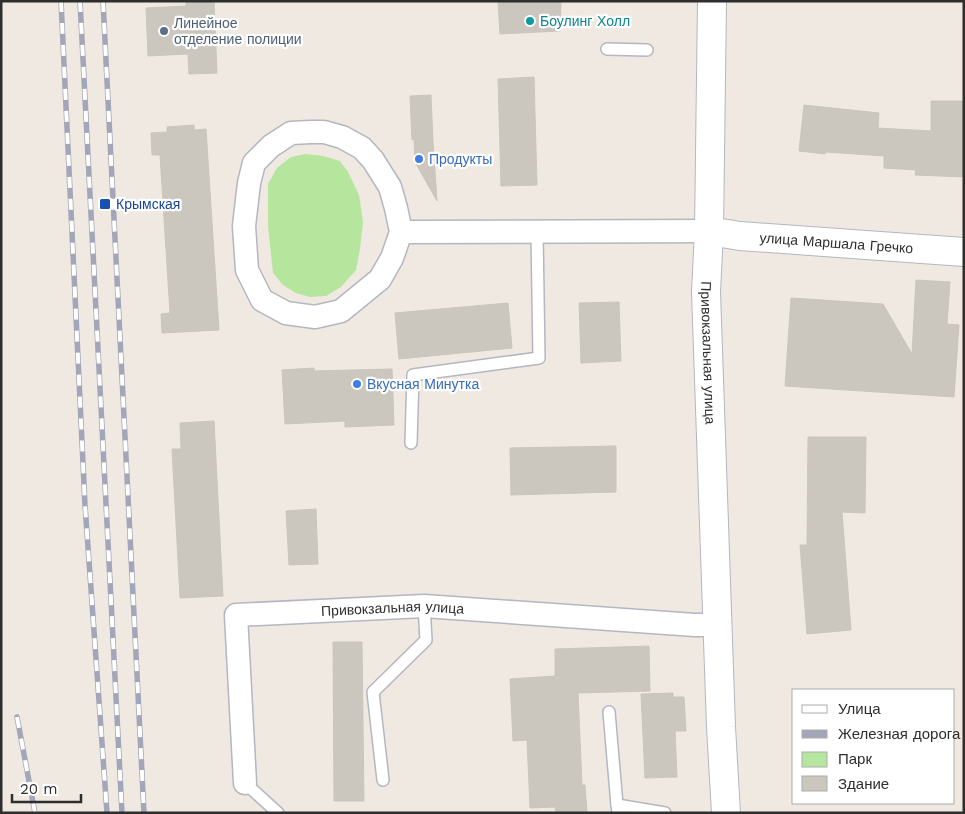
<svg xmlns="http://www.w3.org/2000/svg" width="965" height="814" font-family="'Work Sans',sans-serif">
	<rect width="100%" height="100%" fill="#efe9e1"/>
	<path fill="#b6e59e" d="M305 154 323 156 340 161 348 172 359 195 363 222 360 249 356 270 341 287 326 296 310 297 296 293 283 285 273 273 268 226V184L277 168 291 157Z"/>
	<g fill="#cbc7bf" stroke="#cbc5ba">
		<path d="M186 1H214L217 73 189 74 188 54 148 56 146 8 186 6Z"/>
		<path d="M498 1H561L560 31 500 34Z"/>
		<path d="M534 77 537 185 501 186 498 79Z"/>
		<path d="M431 95 433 142 437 201 415 162 414 139 412 140 410 96Z"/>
		<path d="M931 101H964V177L915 175 916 170 884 168V156L826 152 825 154 799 151 804 105 879 113 878 128 931 131Z"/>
		<path d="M194 125V130L206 129 219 330 162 333 161 314 170 313 160 155H152L151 133 167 132V127Z"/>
		<path d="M916 280 950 282 947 324 959 325 954 397 785 386 791 298 883 304 912 354Z"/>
		<path d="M619 302 621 361 581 363 579 303Z"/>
		<path d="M508 303 512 348 399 359 395 313Z"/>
		<path d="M314 368V371L392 369 394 425 345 427V421L285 424 282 370Z"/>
		<path d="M214 421 223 596 180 598 172 449H181L180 423Z"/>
		<path d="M808 437H866L865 513 842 512 851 630 807 634 800 545H807Z"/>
		<path d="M616 446V492L511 495 510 448Z"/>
		<path d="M316 509 318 564 289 565 286 511Z"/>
		<path d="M333 642H362L364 801H334Z"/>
		<path d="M649 646 650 691 578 693 582 785H585L587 813H556L555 807 530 808 527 740 513 741 510 679 555 676V649Z"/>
		<path d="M673 693V697H684L686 731H675L677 777 645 778 641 694Z"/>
	</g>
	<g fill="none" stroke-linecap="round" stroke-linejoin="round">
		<defs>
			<g id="lane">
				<path d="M607 49 647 50"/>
				<path d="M411 443 413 375 539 358 537 232"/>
				<path d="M609 712 617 805"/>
				<path d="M383 780 373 692 426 640 424 606"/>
				<path d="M245 783 278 813"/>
				<path d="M618 812 617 805 665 813"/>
			</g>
			<g id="street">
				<path d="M311 132H324L342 137 362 148 373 160 390 187 396 208 401 232 392 258 380 279 341 311 315 317 286 313 262 300 247 270 244 226 249 183 254 163 271 146 291 133Z"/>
				<path d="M401 232 709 231"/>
				<path id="s1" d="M245 783 236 615 424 606 695 625H718"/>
			</g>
			<g id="secondary">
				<path id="s2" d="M712 1 709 231 706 292 721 727 726 813"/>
				<path id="s3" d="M709 231 740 236 964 252"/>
			</g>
		</defs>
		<use href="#lane" stroke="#b4b7c1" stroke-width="14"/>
		<use href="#street" stroke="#b4b7c1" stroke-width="25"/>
		<use href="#secondary" stroke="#b4b7c1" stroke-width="30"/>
		<use href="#lane" stroke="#fff" stroke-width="11"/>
		<use href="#street" stroke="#fff" stroke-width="22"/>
		<use href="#secondary" stroke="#fff" stroke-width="28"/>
		<defs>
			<g id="rail">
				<path d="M61 1 85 505 107 813"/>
				<path d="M80 1 122 813"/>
				<path d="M103 1 144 813"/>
				<path d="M17 717 35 813"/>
			</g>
		</defs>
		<use href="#rail" stroke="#a3a6b8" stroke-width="5.5"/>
		<use href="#rail" stroke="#fff" stroke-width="4" stroke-dasharray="11" stroke-linecap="butt"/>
	</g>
	<circle fill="#0f9aa8" stroke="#fff" stroke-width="2" cx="530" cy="21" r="5"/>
	<circle fill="#5c6f8a" stroke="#fff" stroke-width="2" cx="164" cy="31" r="5"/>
	<g fill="#3f7fe0" stroke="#fff" stroke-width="2">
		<circle cx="419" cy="159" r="5"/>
		<circle cx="357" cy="384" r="5"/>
	</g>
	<rect fill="#1a4fb4" stroke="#fff" stroke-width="2" x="99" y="198" width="12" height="12" rx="2.5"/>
	<g text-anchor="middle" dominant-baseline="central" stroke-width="4.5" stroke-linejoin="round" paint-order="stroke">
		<g font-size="14" fill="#0d838f" stroke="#fff" text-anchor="start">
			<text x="540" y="21">Боулинг Холл</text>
		</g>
		<g font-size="14" fill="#4e5e75" stroke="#fff" text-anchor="start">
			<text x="174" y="23">Линейное<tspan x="174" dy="16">отделение полиции</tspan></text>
		</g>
		<g font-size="14" fill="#366cbe" stroke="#fff" text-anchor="start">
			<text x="429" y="159">Продукты</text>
			<text x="367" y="384">Вкусная Минутка</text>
		</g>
		<g font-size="14" fill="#164399" stroke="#fff" text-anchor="start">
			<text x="116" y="204">Крымская</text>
		</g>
		<g font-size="14" fill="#2e2e2e" stroke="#fff">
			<text stroke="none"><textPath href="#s3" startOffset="128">улица Маршала Гречко</textPath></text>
			<text stroke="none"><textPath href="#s2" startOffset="352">Привокзальная улица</textPath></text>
			<text stroke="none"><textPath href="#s1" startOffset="325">Привокзальная улица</textPath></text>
		</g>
	</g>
	<rect width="965" height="814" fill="none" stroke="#2e2e2e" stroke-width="5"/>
	<rect x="792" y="689" width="162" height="115" fill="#ffffff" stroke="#ababab"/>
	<rect x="802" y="705" width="25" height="8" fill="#ffffff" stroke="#ababab"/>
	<text x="838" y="714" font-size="15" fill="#2e2e2e">Улица</text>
	<rect x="802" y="730" width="25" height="8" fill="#a3a6b8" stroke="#ababab"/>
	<text x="838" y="739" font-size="15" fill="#2e2e2e">Железная дорога</text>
	<rect x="802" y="752" width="25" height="15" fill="#b6e59e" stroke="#ababab"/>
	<text x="838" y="764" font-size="15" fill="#2e2e2e">Парк</text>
	<rect x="802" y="776" width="25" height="15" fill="#cbc7bf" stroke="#ababab"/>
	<text x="838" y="789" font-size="15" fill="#2e2e2e">Здание</text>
	<path d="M12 794v8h69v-8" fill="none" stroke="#2e2e2e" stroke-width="2.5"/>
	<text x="20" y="794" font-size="15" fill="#2e2e2e" stroke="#ffffff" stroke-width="4" paint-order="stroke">20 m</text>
</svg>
